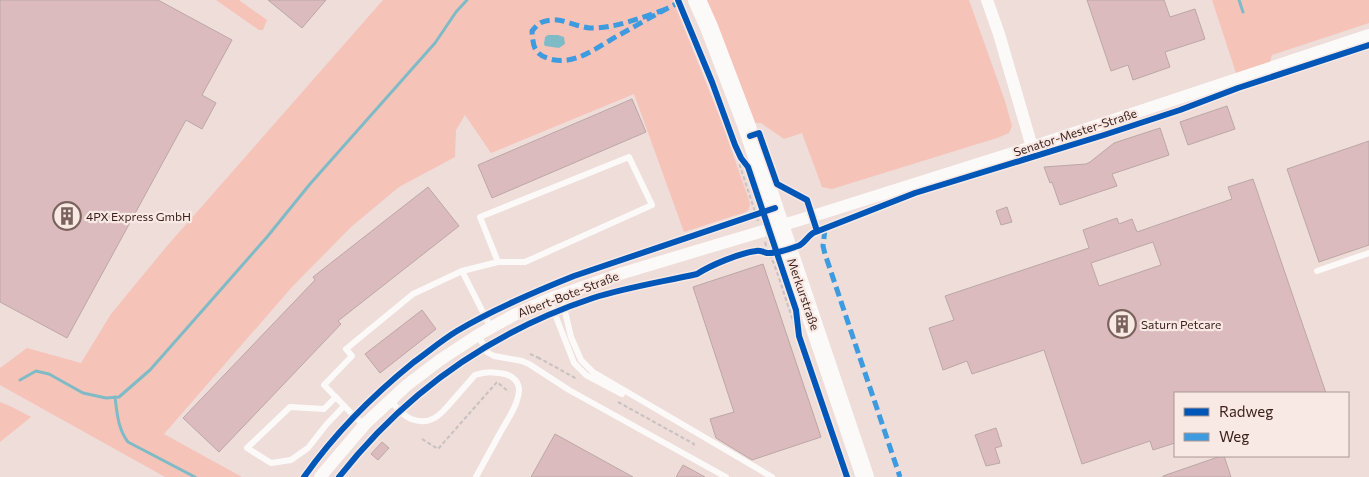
<svg xmlns="http://www.w3.org/2000/svg" width="1369" height="477" font-family="Commissioner,sans-serif">
	<rect width="100%" height="100%" fill="#eeddd9"/>
	<g fill="#f6c3b9">
		<path d="M216 0H239L267 20 263 30H259Z"/>
		<path d="M383 0H673L721 120 750 203 749 209 746 212 684 232 634 94 491 153 465 115 456 130 455 157 399 187 351 227 292 287 164 434 242 477H165L0 385V368L27 348 81 363 111 314 167 246Z"/>
		<path d="M704 0H969L1005 101 1012 126 1009 133 997 138 832 189 822 187 802 133 784 139 761 123H754Z"/>
		<path d="M1212 0H1369V23L1272 55 1270 62 1236 73Z"/>
		<path d="M0 402 10 406 31 417 0 442Z"/>
	</g>
	<path fill="#7fbbc6" d="M548 35H558L564 37 565 44 559 48 545 46 544 44 545 37Z"/>
	<g fill="none" stroke-linecap="round" stroke-linejoin="round">
		<g stroke="#7fbbc6" stroke-width="3">
			<path d="M1239 0 1243 12"/>
			<path d="M20 380 36 371 49 374 83 393 106 398 119 397 150 370 202 311 267 237 310 184 435 43 456 12 467 0"/>
			<path d="M115 397C117 413 118 429 128 442L195 477"/>
		</g>
	</g>
	<g fill="#dbbbbe" stroke="#bca7a7" fill-rule="evenodd">
		<path d="M0 0H158L232 40 202 95 216 103 202 129 186 120 67 338 0 302Z"/>
		<path d="M268 0H326L302 28Z"/>
		<path d="M1087 0H1164L1170 17 1195 9 1205 39 1165 52 1170 67 1133 80 1128 65 1111 71Z"/>
		<path d="M632 99 646 132 492 198 478 165Z"/>
		<path d="M1227 106 1235 129 1188 145 1180 122Z"/>
		<path d="M1160 128 1169 155 1112 174 1117 186 1060 205 1052 182 1050 183 1044 167 1086 164 1090 162 1114 143Z"/>
		<path d="M1369 141V245L1319 262 1287 169Z"/>
		<path d="M1253 179 1326 393H1175V443L1153 450 1150 441 1082 464 1044 350 972 374 967 361 943 370 929 328 954 320 945 296 1089 248 1083 230 1117 218 1119 224 1132 219 1137 232 1232 199 1228 187ZM1153 242 1161 265 1099 286 1091 263Z"/>
		<path d="M428 187 459 226 338 321 341 324 219 452 183 418 315 280 313 277Z"/>
		<path d="M1007 207 1012 222 1001 225 996 211Z"/>
		<path d="M763 264 821 437 752 460 716 438 710 419 734 412 693 287Z"/>
		<path d="M422 310 436 329 380 373 365 354Z"/>
		<path d="M996 428 1002 446 995 448 1000 463 986 466 975 435Z"/>
		<path d="M555 434 633 477H531Z"/>
		<path d="M382 442 389 448 378 460 371 454Z"/>
		<path d="M1221 456H1224L1231 477H1163V476Z"/>
		<path d="M683 465 705 477H676Z"/>
	</g>
	<g fill="none" stroke-linecap="round" stroke-linejoin="round">
		<g stroke="#c9c1bf" stroke-width="2" stroke-dasharray="4 2.5" stroke-linecap="butt">
			<path d="M735 145 740 166 758 221"/>
			<path d="M765 242C767 250 771 257 774 264 783 288 789 312 799 336"/>
			<path d="M494 342 497 348"/>
			<path d="M530 354 539 358"/>
			<path d="M538 359 539 358 577 379"/>
			<path d="M618 402 694 444 692 448"/>
			<path d="M422 439 438 449 497 382 509 392"/>
		</g>
		<g stroke="#fcfaf9" stroke-width="6">
			<path d="M462 271 498 262H525L652 205 629 157 480 217 498 262"/>
			<path d="M1317 271 1369 253"/>
			<path d="M561 295 571 337 581 360 593 372 772 477"/>
			<path d="M549 299 574 363 586 375 622 394"/>
			<path d="M478 335 487 352 494 356 522 361 529 364 569 390 726 477"/>
			<path d="M336 397 324 409 290 407 247 448 271 463 291 460 308 448 326 425 344 406"/>
			<path d="M390 400C396 407 402 415 411 419 432 427 442 413 454 399 461 391 468 383 475 375 486 371 494 372 505 374 513 376 519 382 519 390 518 406 507 420 500 433 492 448 484 462 476 477"/>
			<path d="M364 425 354 416 324 385 352 356 346 349 413 294 462 271 491 328"/>
		</g>
		<g stroke="#fcfaf9" stroke-width="12">
			<path d="M987 0 999 34 1032 147"/>
			<path d="M320 477 366 423 407 385 440 360 478 335 514 315 549 299 623 273 813 216 1032 147 1369 35"/>
		</g>
		<path stroke="#fcfaf9" stroke-width="18" d="M697 0 709 27 746 124 865 477"/>
		<g stroke="#3f9bdf" stroke-width="5" stroke-dasharray="10 5" stroke-linecap="butt">
			<path d="M666 9C644 17 613 29 590 28 577 27 562 18 551 20 541 21 539 23 532 31 533 44 533 53 547 58 574 68 598 46 621 34 641 23 661 11 682 1"/>
			<path d="M825 229 823 246 825 254 900 477"/>
		</g>
		<defs>
			<g id="cycleway">
				<path d="M678 0 712 82 735 145 741 158 748 167 796 310 799 336 847 477"/>
				<path d="M750 136 759 133 777 184 807 200 817 231"/>
				<path d="M304 477C335 433 372 396 414 362 428 352 442 340 457 331 494 309 534 292 574 276L775 208"/>
				<path d="M339 477C405 393 491 332 593 298 628 287 662 282 697 274 711 265 740 253 756 251 760 250 763 252 767 253 777 254 789 249 798 246 804 244 807 237 813 233L915 193 1104 135 1180 110 1238 88 1369 45"/>
			</g>
		</defs>
		<use href="#cycleway" stroke="#f8e9e5" stroke-width="9"/>
		<use href="#cycleway" stroke="#0057b8" stroke-width="6"/>
	</g>
	<defs>
		<symbol id="building-ring" viewBox="-11 -11 22 22"><circle r="9.5" fill="#f8e9e5" stroke="#7a625d" stroke-width="1.5"/><path d="M-4-6H4V6H1V3H-1V6H-4ZM-2.5-4.3h1.7v1.8h-1.7ZM.8-4.3h1.7v1.8H.8ZM-2.5-1h1.7V.8h-1.7ZM.8-1h1.7V.8H.8Z" fill="#7a625d"/></symbol>
	</defs>
	<g fill-rule="evenodd">
		<use href="#building-ring" x="51" y="200" width="32" height="32"/>
		<use href="#building-ring" x="1106" y="308" width="32" height="32"/>
	</g>
	<g text-anchor="middle" dominant-baseline="central" stroke-width="4.5" stroke-linejoin="round" paint-order="stroke">
		<g font-size="12" fill="#3b1f1a" stroke="#f8e9e5">
			<text transform="translate(1075 132) rotate(-18)">Senator-Mester-Straße</text>
			<text transform="translate(568 294) rotate(-21)">Albert-Bote-Straße</text>
			<text transform="translate(804 294) rotate(71)">Merkurstraße</text>
		</g>
		<g font-size="12" fill="#3b1f1a" stroke="#f8e9e5" text-anchor="start">
			<text x="86" y="216">4PX Express GmbH</text>
			<text x="1141" y="324">Saturn Petcare</text>
		</g>
	</g>
	<rect x="1174" y="392" width="175" height="65" fill="#f8e9e5" stroke="#ac9894"/>
	<rect x="1184" y="408" width="25" height="8" fill="#0057b8" stroke="#ac9894"/>
	<text x="1219" y="417" font-size="15" fill="#3b1f1a">Radweg</text>
	<rect x="1184" y="433" width="25" height="8" fill="#3f9bdf" stroke="#ac9894"/>
	<text x="1219" y="442" font-size="15" fill="#3b1f1a">Weg</text>
</svg>
